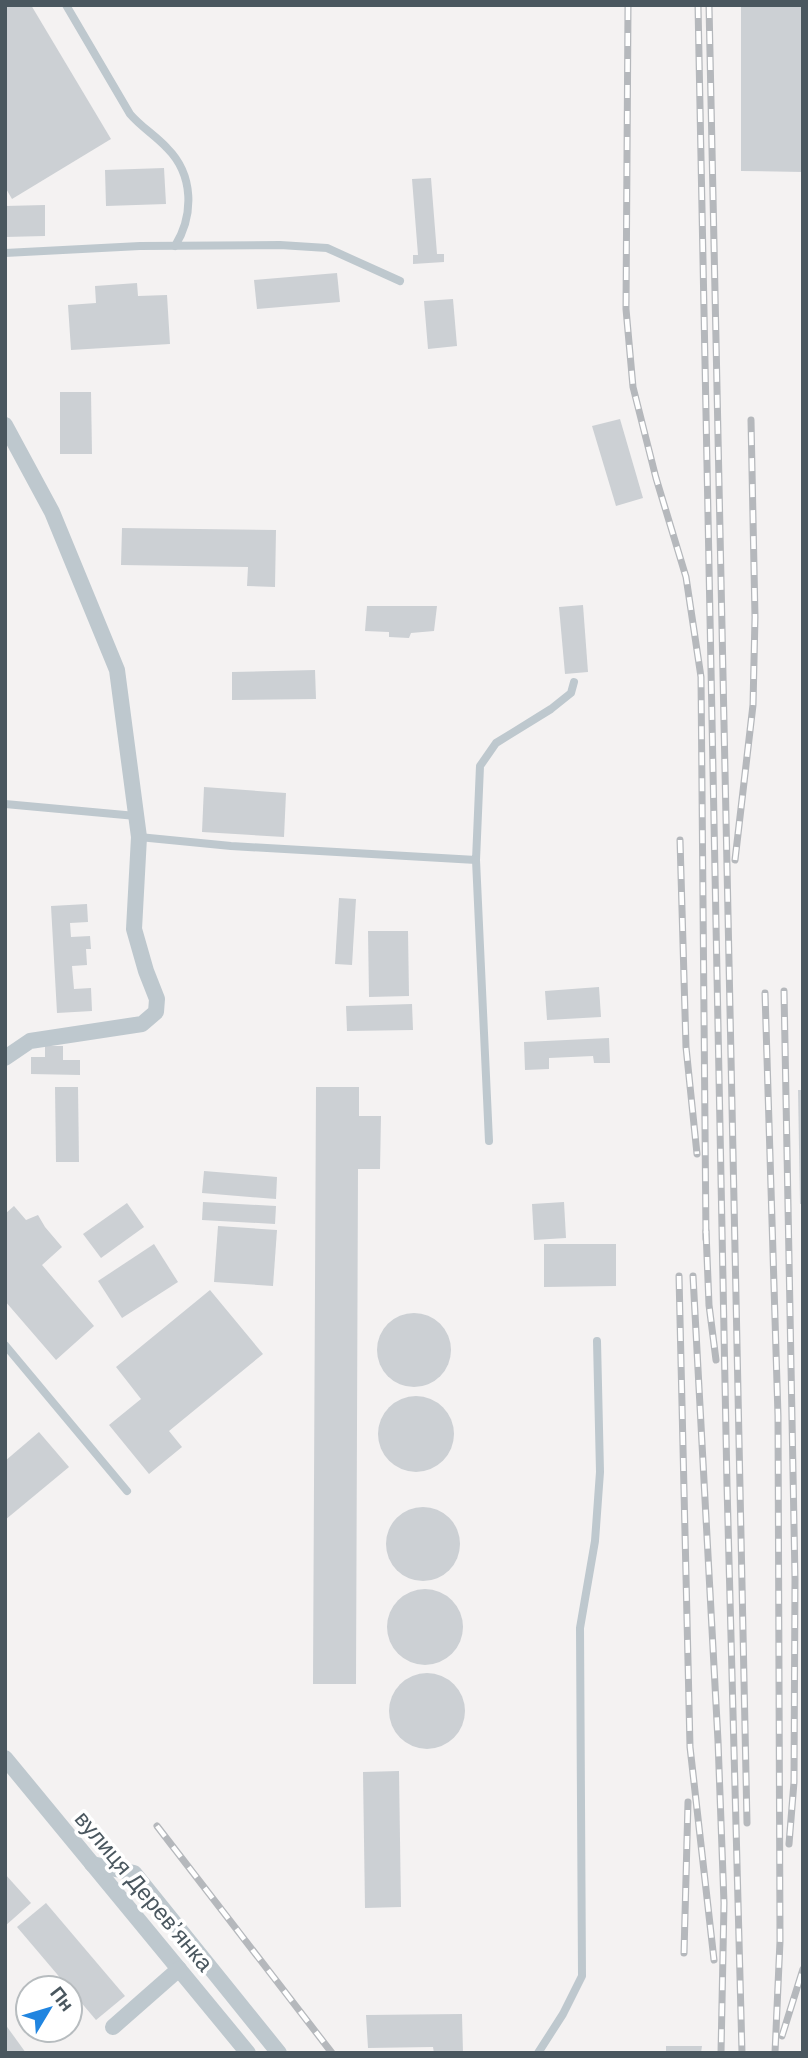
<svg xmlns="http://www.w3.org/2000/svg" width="808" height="2058" font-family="'DM Sans',sans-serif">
	<rect width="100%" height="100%" fill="#f4f2f2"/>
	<g fill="#ccd0d4">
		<path d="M5 5H31L111 139 12 199 5 187Z"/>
		<path d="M741 5H803V172L741 171Z"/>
		<path d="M164 168 166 204 106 206 105 170Z"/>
		<path d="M431 178 437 254H444V262L413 264V255H418L412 179Z"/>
		<path d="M45 205V236L5 237V206Z"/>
		<path d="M337 273 340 302 257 309 254 280Z"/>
		<path d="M137 283 138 296 167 295 170 344 71 350 68 305 96 303 95 286Z"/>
		<path d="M453 299 457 346 428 349 424 301Z"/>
		<path d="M60 392H91L92 454H60Z"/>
		<path d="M620 419 643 498 616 506 592 426Z"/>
		<path d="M122 528 276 530 275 587 247 586 248 567 121 565Z"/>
		<path d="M583 605 588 672 565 674 559 607Z"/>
		<path d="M367 606H437L434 631 411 633 409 638 389 637V632L365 631Z"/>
		<path d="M315 670 316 699 232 700V672Z"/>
		<path d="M204 787 286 793 284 837 202 832Z"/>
		<path d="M339 898 356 899 352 965 335 964Z"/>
		<path d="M87 904 88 922 70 923 71 937 90 936 91 949H86L87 965 72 966 74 989 91 988 92 1011 57 1013 51 906Z"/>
		<path d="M368 931H408L409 996 369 997Z"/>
		<path d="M599 987 601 1017 547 1020 545 991Z"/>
		<path d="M412 1004 413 1030 347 1031 346 1006Z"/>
		<path d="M609 1038 610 1063H594L593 1056 549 1058V1069L525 1070 524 1042Z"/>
		<path d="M45 1046H63V1060H80V1075L31 1074V1057H45Z"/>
		<path d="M55 1087H78L79 1162H56Z"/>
		<path d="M316 1087H359V1116H381L380 1169H358L356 1684H313Z"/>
		<path d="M798 1090H803V1204H800Z"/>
		<path d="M204 1171 277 1177 276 1199 202 1193Z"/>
		<path d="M203 1202 276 1206 275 1224 202 1220Z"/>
		<path d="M564 1202 566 1238 534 1240 532 1204Z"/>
		<path d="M127 1203 144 1227 101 1258 83 1234Z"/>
		<path d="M14 1206 26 1220 38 1215 45 1227 62 1247 42 1265 94 1326 56 1360 5 1301V1214Z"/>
		<path d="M218 1226 277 1230 273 1286 214 1282Z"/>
		<path d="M154 1244 178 1282 122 1318 98 1281Z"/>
		<path d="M544 1244H616V1286L544 1287Z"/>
		<path d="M210 1290 263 1354 169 1431 182 1447 149 1474 109 1425 141 1399 116 1367Z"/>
		<circle cx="414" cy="1350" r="37"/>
		<circle cx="416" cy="1434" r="38"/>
		<path d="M39 1432 69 1467 5 1520V1461Z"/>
		<circle cx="423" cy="1544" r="37"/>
		<circle cx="425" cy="1627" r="38"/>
		<circle cx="427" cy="1711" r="38"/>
		<path d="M399 1771 401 1907 365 1908 363 1772Z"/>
		<path d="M5 1874 31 1903 5 1926Z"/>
		<path d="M46 1903 125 1996 96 2020 17 1927Z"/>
		<path d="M462 2014 463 2053H434L433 2047 368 2048 366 2015Z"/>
		<path d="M5 2024 26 2053H5Z"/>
		<path d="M666 2046H702L701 2053H666Z"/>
	</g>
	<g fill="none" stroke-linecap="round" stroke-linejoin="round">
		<g stroke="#bec8ce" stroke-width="8">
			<path d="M66 5 130 114C141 127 155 135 167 148 194 175 194 215 175 246"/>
			<path d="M5 253 140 246 280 245 327 248 400 281"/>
			<path d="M5 804 136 816"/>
			<path d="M139 837 231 846 476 860 480 766 496 743 551 709 571 693 574 682"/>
			<path d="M476 860 489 1141"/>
			<path d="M5 1345 127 1491"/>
			<path d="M538 2053 563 2014 582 1976 580 1628 595 1541 600 1472 597 1341"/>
		</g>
		<g stroke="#bec8ce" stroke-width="16">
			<path d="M5 425 52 512 117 670 139 837 134 929 146 971 157 999 156 1012 142 1024 30 1041 5 1058"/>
			<path d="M5 1758 248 2053"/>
			<path d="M92 1864 134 1873 279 2053"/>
			<path d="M113 2027 179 1969"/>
		</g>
		<defs>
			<g id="rail">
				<path d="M698 5 727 1485 742 2053"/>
				<path d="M709 5 747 1823"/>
				<path d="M628 7 626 309 633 387 656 478 686 577 701 677 706 1239"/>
				<path d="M680 840 686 1047 697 1154"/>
				<path d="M735 860 753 705 755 617 751 420"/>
				<path d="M784 991 795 1579 794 1782 789 1844"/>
				<path d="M765 993 778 1416 780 1941 775 2053"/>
				<path d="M706 1231 709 1305 716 1360"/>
				<path d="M679 1276 690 1747 714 1960"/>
				<path d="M693 1276 718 1741 724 1903 721 2053"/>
				<path d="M157 1826 332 2053"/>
				<path d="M684 1953 688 1802"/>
				<path d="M782 2036 803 1969"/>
			</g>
		</defs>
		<use href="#rail" stroke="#b5b8bc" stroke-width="7"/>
		<use href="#rail" stroke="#fff" stroke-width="4.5" stroke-dasharray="13" stroke-linecap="butt"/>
	</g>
	<g text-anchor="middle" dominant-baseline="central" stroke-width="7" stroke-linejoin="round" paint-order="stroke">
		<g font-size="23" fill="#4a575f" stroke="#fff">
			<text transform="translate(144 1891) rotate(50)">вулиця Деревʼянка</text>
		</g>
	</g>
	<rect width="808" height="2058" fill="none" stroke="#4a575f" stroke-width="14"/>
	<g transform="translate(49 2009) rotate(52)"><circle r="33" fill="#ffffff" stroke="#b7bcbf" stroke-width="2"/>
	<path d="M0-5L12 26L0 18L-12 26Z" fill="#2185e0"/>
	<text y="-10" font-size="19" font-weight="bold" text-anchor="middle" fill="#4a575f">Пн</text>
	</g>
</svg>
